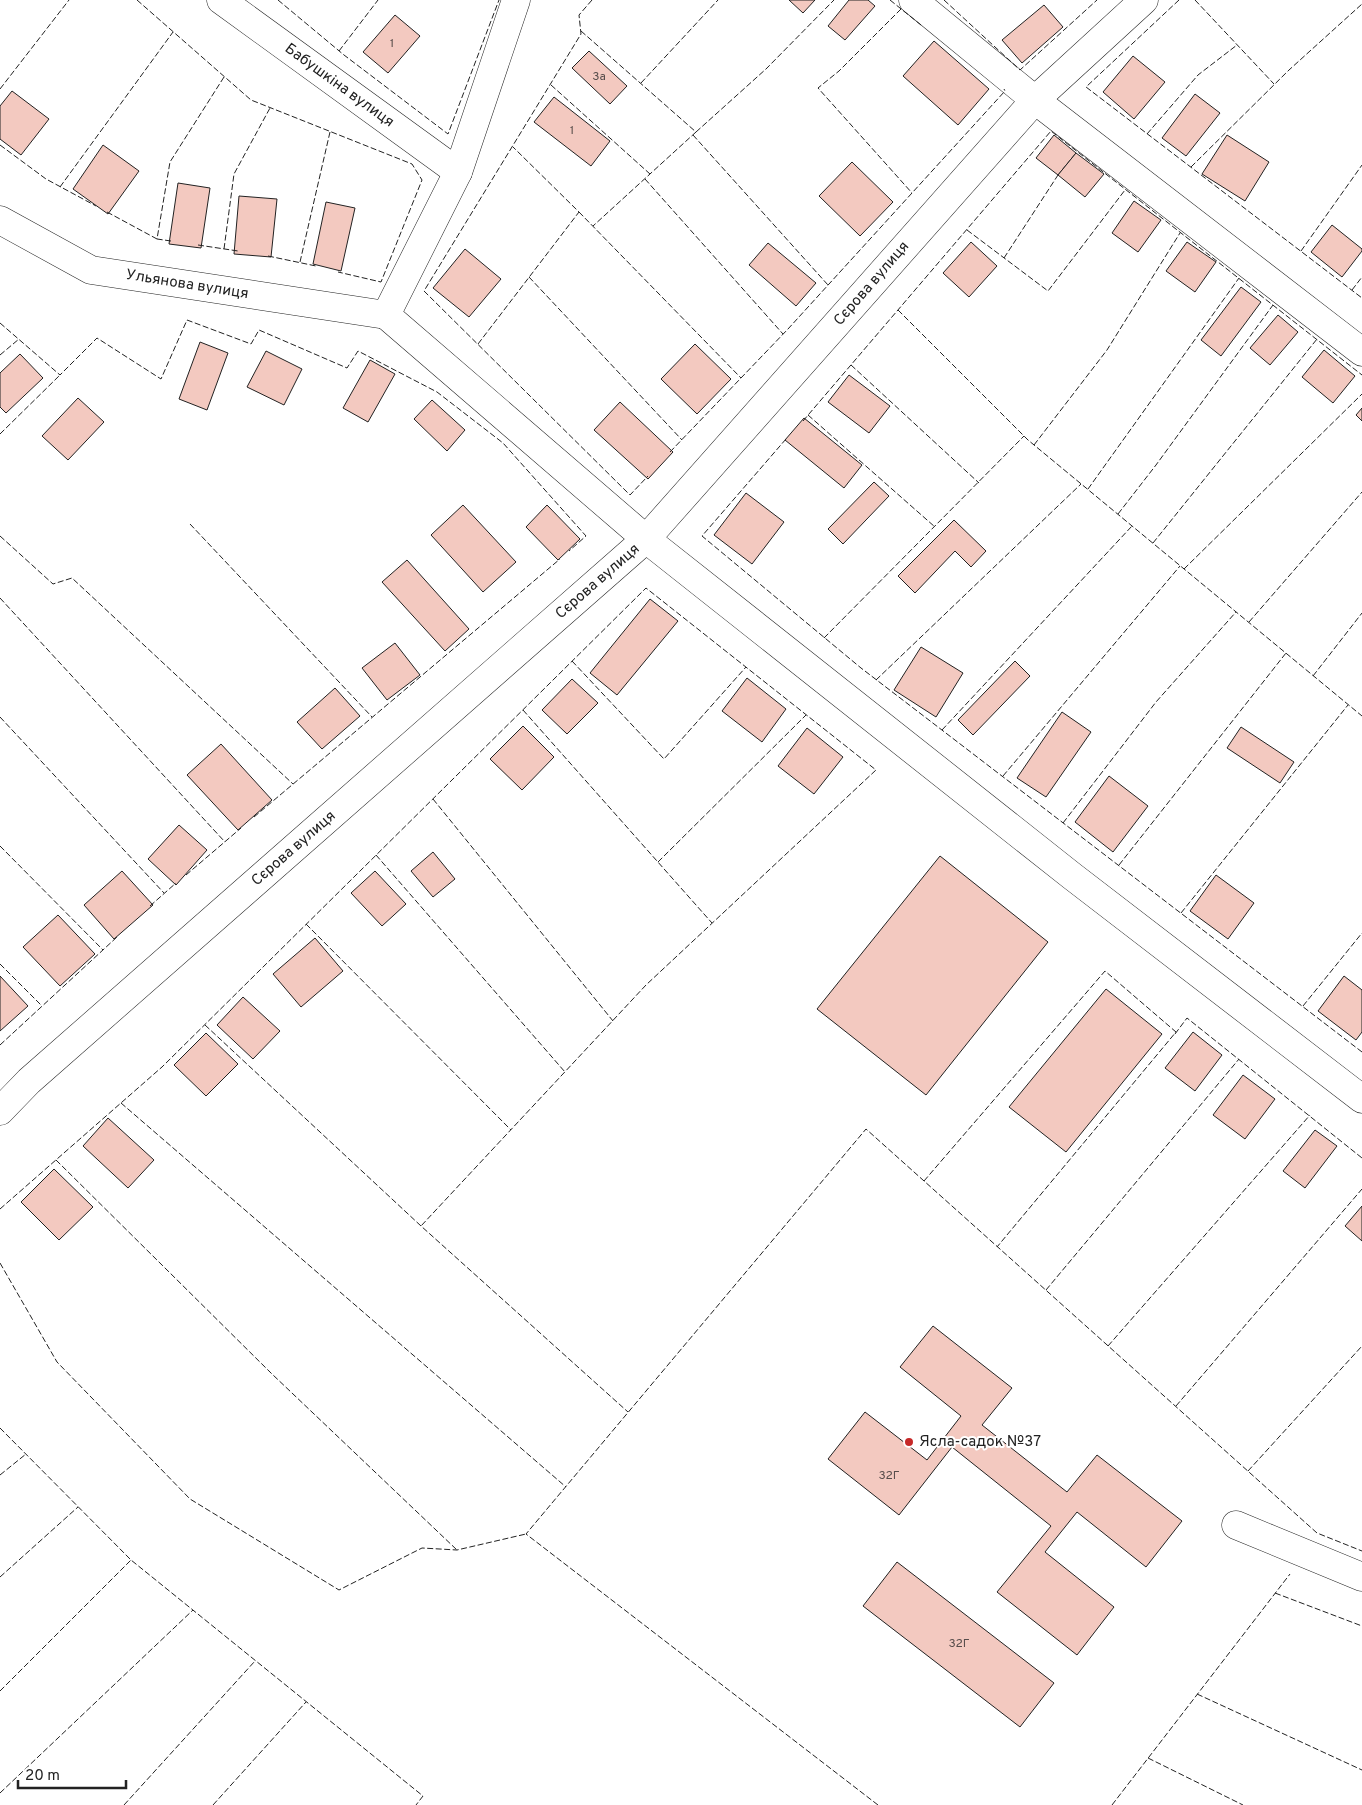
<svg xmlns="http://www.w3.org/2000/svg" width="1362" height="1805" font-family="Overpass,sans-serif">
	<rect width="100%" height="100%" fill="#fff"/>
	<g fill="#f3c9c0" stroke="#222">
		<path d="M789 0H815L803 13Z"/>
		<path d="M849 0H868L875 6 845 40 828 26Z"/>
		<path d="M1044 5 1063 27 1022 63 1002 40Z"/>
		<path d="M395 15 420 36 388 73 363 52Z"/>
		<path d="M934 41 989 89 958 125 903 76Z"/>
		<path d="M589 51 627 86 610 104 572 68Z"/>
		<path d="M1133 56 1165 82 1134 119 1103 92Z"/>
		<path d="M12 91 49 119 21 155 0 139V106Z"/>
		<path d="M1195 94 1220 113 1186 156 1162 138Z"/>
		<path d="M554 97 610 141 591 166 534 122Z"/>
		<path d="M1054 135 1076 153 1058 175 1036 158Z"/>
		<path d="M1227 135 1269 162 1245 201 1202 174Z"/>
		<path d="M103 145 139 171 108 214 73 189Z"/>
		<path d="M1076 153 1104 174 1085 197 1058 175Z"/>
		<path d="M852 162 893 202 860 236 819 196Z"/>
		<path d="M178 183 210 188 201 248 169 244Z"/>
		<path d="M239 196 277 199 271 257 234 254Z"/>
		<path d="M1134 201 1161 220 1138 252 1112 233Z"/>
		<path d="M326 202 355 208 341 271 313 264Z"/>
		<path d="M1332 225 1362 249V251L1342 277 1311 252Z"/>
		<path d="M971 242 997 266 969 297 943 273Z"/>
		<path d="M1187 242 1216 262 1195 292 1166 271Z"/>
		<path d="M768 243 816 283 796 306 749 265Z"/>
		<path d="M465 249 501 279 469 317 433 288Z"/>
		<path d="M1241 287 1261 302 1221 356 1201 340Z"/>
		<path d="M1278 315 1298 332 1270 365 1250 348Z"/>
		<path d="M200 342 228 353 207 410 179 399Z"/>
		<path d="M695 344 731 379 697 414 661 379Z"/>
		<path d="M1324 350 1355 376 1333 403 1302 377Z"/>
		<path d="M266 351 302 369 284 405 247 387Z"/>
		<path d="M20 354 43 378 6 413 0 407V373Z"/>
		<path d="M370 360 395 374 368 422 343 408Z"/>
		<path d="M849 375 890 406 869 433 828 402Z"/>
		<path d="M78 398 104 422 68 460 42 436Z"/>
		<path d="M432 400 465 430 447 451 414 419Z"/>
		<path d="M620 402 673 452 648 479 594 430Z"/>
		<path d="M1362 408V421L1356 415Z"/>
		<path d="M804 418 862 465 844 488 785 440Z"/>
		<path d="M874 482 889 496 843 544 828 529Z"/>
		<path d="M746 493 784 522 752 564 714 535Z"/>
		<path d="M463 505 516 562 483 592 431 535Z"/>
		<path d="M547 505 580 539 558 560 526 527Z"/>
		<path d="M954 520 986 551 971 567 955 551 915 593 898 576Z"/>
		<path d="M407 560 469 629 445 651 382 582Z"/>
		<path d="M650 599 678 621 617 695 590 673Z"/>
		<path d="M395 643 420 675 387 700 362 668Z"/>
		<path d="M921 647 963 673 936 717 894 690Z"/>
		<path d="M1015 661 1030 676 973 735 958 720Z"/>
		<path d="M747 678 786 709 762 742 722 711Z"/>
		<path d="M572 679 598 703 567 734 542 710Z"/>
		<path d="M335 688 360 716 322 749 297 722Z"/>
		<path d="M1062 712 1091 732 1046 797 1017 778Z"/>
		<path d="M523 726 554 757 522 790 490 759Z"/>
		<path d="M1241 727 1294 762 1280 783 1227 748Z"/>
		<path d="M807 728 843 757 814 794 778 766Z"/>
		<path d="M221 744 272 800 238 830 187 775Z"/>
		<path d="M1109 776 1148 806 1113 852 1075 822Z"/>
		<path d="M179 825 207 850 176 885 148 859Z"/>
		<path d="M433 852 455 879 433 897 411 871Z"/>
		<path d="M940 856 1048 942 926 1095 817 1009Z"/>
		<path d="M122 871 153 905 114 939 84 905Z"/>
		<path d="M375 871 406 904 382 926 351 893Z"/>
		<path d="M1216 875 1254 903 1228 939 1190 911Z"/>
		<path d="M58 915 95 954 60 986 23 947Z"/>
		<path d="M315 938 343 971 301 1007 273 974Z"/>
		<path d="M0 976 28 1006 0 1031Z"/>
		<path d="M1344 976 1362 990V1032L1356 1040 1318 1011Z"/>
		<path d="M1106 989 1162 1034 1066 1152 1009 1107Z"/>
		<path d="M243 997 280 1031 253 1059 217 1025Z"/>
		<path d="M1193 1032 1222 1055 1195 1091 1165 1068Z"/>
		<path d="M206 1033 238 1064 206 1096 174 1065Z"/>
		<path d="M1243 1075 1275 1099 1245 1139 1213 1115Z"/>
		<path d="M108 1118 154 1160 128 1188 83 1146Z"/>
		<path d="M1315 1130 1337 1146 1305 1188 1283 1171Z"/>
		<path d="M54 1169 93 1207 59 1240 21 1202Z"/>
		<path d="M1362 1206V1241L1345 1226Z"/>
		<path d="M933 1326 1012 1388 982 1425 1067 1492 1097 1455 1182 1521 1146 1567 1077 1512 1045 1552 1114 1607 1077 1655 997 1592 1051 1526 952 1447 899 1515 828 1459 865 1412 927 1460 961 1416 900 1367Z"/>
		<path d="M897 1562 1054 1683 1020 1727 863 1606Z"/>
	</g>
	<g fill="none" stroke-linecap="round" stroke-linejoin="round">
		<defs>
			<g id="minor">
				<path d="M221 0 458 172"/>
				<path d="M516 0 458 172 386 315 646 539 1072 876 1362 1099"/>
				<path d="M913 0 1035 100 1362 352"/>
				<path d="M0 220 91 270 386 315"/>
				<path d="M0 1111 29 1081 646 539 1035 100 1144 0"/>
				<path d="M1236 1525 1362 1577"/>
			</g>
		</defs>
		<use href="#minor" stroke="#222" stroke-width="29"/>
		<use href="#minor" stroke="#fff" stroke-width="28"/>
		<g stroke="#222" stroke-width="1" stroke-dasharray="6 2.5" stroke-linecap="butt">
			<path d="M137 0 251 100 412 164 422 180 381 282 338 272"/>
			<path d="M278 0 344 55 448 134 499 0"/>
			<path d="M592 0 579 15 581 34 424 291 630 495 648 476"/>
			<path d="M890 0 921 25"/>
			<path d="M944 0 1020 70 1097 0"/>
			<path d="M1179 0 1086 87 1362 298"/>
			<path d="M1195 0 1274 84"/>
			<path d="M901 9 839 71 818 88 912 193"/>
			<path d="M581 31 696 132 593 226"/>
			<path d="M339 51 378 0"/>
			<path d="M641 83 718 0"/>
			<path d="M551 85 650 174"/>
			<path d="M0 89 69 0"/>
			<path d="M696 132 766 69 834 0"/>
			<path d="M1147 134 1198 75 1237 45"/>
			<path d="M693 135 828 285"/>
			<path d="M0 145 46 179 96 206"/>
			<path d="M1191 167 1289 70 1362 4"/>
			<path d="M645 179 783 334"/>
			<path d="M60 187 173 32"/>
			<path d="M107 212 157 239"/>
			<path d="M579 212 741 378"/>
			<path d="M967 230 1048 291 1125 190"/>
			<path d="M171 241 157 239 170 162 224 77"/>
			<path d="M198 245 238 251"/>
			<path d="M224 249 234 174 270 108"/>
			<path d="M1301 251 1362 165"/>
			<path d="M268 256 316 266"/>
			<path d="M1004 258 1058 175"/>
			<path d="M300 262 330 132"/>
			<path d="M529 277 682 440"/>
			<path d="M1352 290 1362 277"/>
			<path d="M898 310 1028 440 1362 716"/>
			<path d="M0 323 60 375 97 338 161 379 187 320 251 344 259 330 347 368 358 351 437 392 503 443 586 536 569 551"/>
			<path d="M478 344 579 212 513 147"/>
			<path d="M0 355 19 339"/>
			<path d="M851 365 979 483"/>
			<path d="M808 415 935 527"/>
			<path d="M803 421 1051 131 1362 375"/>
			<path d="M0 434 60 375"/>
			<path d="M786 439 702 536 861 668 1362 1052"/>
			<path d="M1034 445 1107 350 1180 233"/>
			<path d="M670 452 788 329 1005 91 1004 89"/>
			<path d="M1088 489 1239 278"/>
			<path d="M1118 514 1156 465 1273 305"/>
			<path d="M190 524 372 717"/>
			<path d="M0 536 53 584 72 578 293 784"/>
			<path d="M1153 543 1317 339"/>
			<path d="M1184 569 1362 394"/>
			<path d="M0 598 225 842"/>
			<path d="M1249 622 1362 492"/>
			<path d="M824 638 1024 436"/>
			<path d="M572 661 664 759 746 667"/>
			<path d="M1313 676 1362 613"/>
			<path d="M876 680 1081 484"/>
			<path d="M523 710 712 923"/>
			<path d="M0 717 164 893"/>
			<path d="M942 730 1132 526"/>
			<path d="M1003 776 1180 566"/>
			<path d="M433 799 613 1021"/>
			<path d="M254 817 560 559"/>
			<path d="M1063 823 1156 702 1236 612"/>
			<path d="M0 846 103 950"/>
			<path d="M376 855 565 1072"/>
			<path d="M658 862 806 715"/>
			<path d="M1119 865 1286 653"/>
			<path d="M186 875 241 828"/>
			<path d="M150 906 176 883"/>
			<path d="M1181 913 1348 705"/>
			<path d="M306 924 511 1130"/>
			<path d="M0 964 42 1006"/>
			<path d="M1303 1006 1362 933"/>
			<path d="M205 1025 421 1226 628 1412"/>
			<path d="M1175 1034 1187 1018 1362 1158"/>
			<path d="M0 1045 117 937"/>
			<path d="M121 1103 566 1487"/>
			<path d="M56 1160 272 1374 457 1550"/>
			<path d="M924 1181 1105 971 1176 1032 997 1247"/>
			<path d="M0 1209 162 1067 646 588 876 770 646 985 421 1226"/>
			<path d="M0 1263 57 1362 190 1499 339 1590 422 1548 457 1550 526 1534"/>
			<path d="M1046 1290 1239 1059"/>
			<path d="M1108 1346 1310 1115"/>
			<path d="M1176 1406 1362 1189"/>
			<path d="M0 1428 131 1560 423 1796 416 1805"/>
			<path d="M1248 1471 1362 1346"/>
			<path d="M0 1475 26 1454"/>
			<path d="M0 1577 78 1507"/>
			<path d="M1275 1593 1362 1626"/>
			<path d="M0 1691 131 1560"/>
			<path d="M1197 1694 1362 1770"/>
			<path d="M1148 1758 1243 1805"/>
			<path d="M0 1793 193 1610"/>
			<path d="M124 1805 255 1661"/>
			<path d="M213 1805 306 1702"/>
			<path d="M878 1805 526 1534 866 1129 1317 1533 1362 1551"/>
			<path d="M1112 1805 1290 1574"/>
		</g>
	</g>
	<circle fill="#c62828" stroke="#fff" stroke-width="2" cx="909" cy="1442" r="5"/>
	<g text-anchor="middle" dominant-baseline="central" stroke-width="4" stroke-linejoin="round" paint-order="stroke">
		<g font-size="12" fill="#564c4a">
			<text x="392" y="44">1</text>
			<text x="599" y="77">3а</text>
			<text x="572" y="131">1</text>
			<text x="889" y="1476">32Г</text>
			<text x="959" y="1644">32Г</text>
		</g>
		<g font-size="15" fill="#222" stroke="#fff">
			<text transform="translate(339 86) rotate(36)">Бабушкіна вулиця</text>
			<text transform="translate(872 284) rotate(-49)">Сєрова вулиця</text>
			<text transform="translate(187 285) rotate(9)">Ульянова вулиця</text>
			<text transform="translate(598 582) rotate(-41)">Сєрова вулиця</text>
			<text transform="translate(294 849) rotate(-41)">Сєрова вулиця</text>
		</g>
		<g font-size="15" fill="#222" stroke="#fff" text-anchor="start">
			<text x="919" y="1442">Ясла-садок №37</text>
		</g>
	</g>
	<path d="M18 1780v8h108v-8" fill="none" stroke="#222222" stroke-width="2.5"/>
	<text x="25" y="1780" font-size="15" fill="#222222" stroke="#ffffff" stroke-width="4" paint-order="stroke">20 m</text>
</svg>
